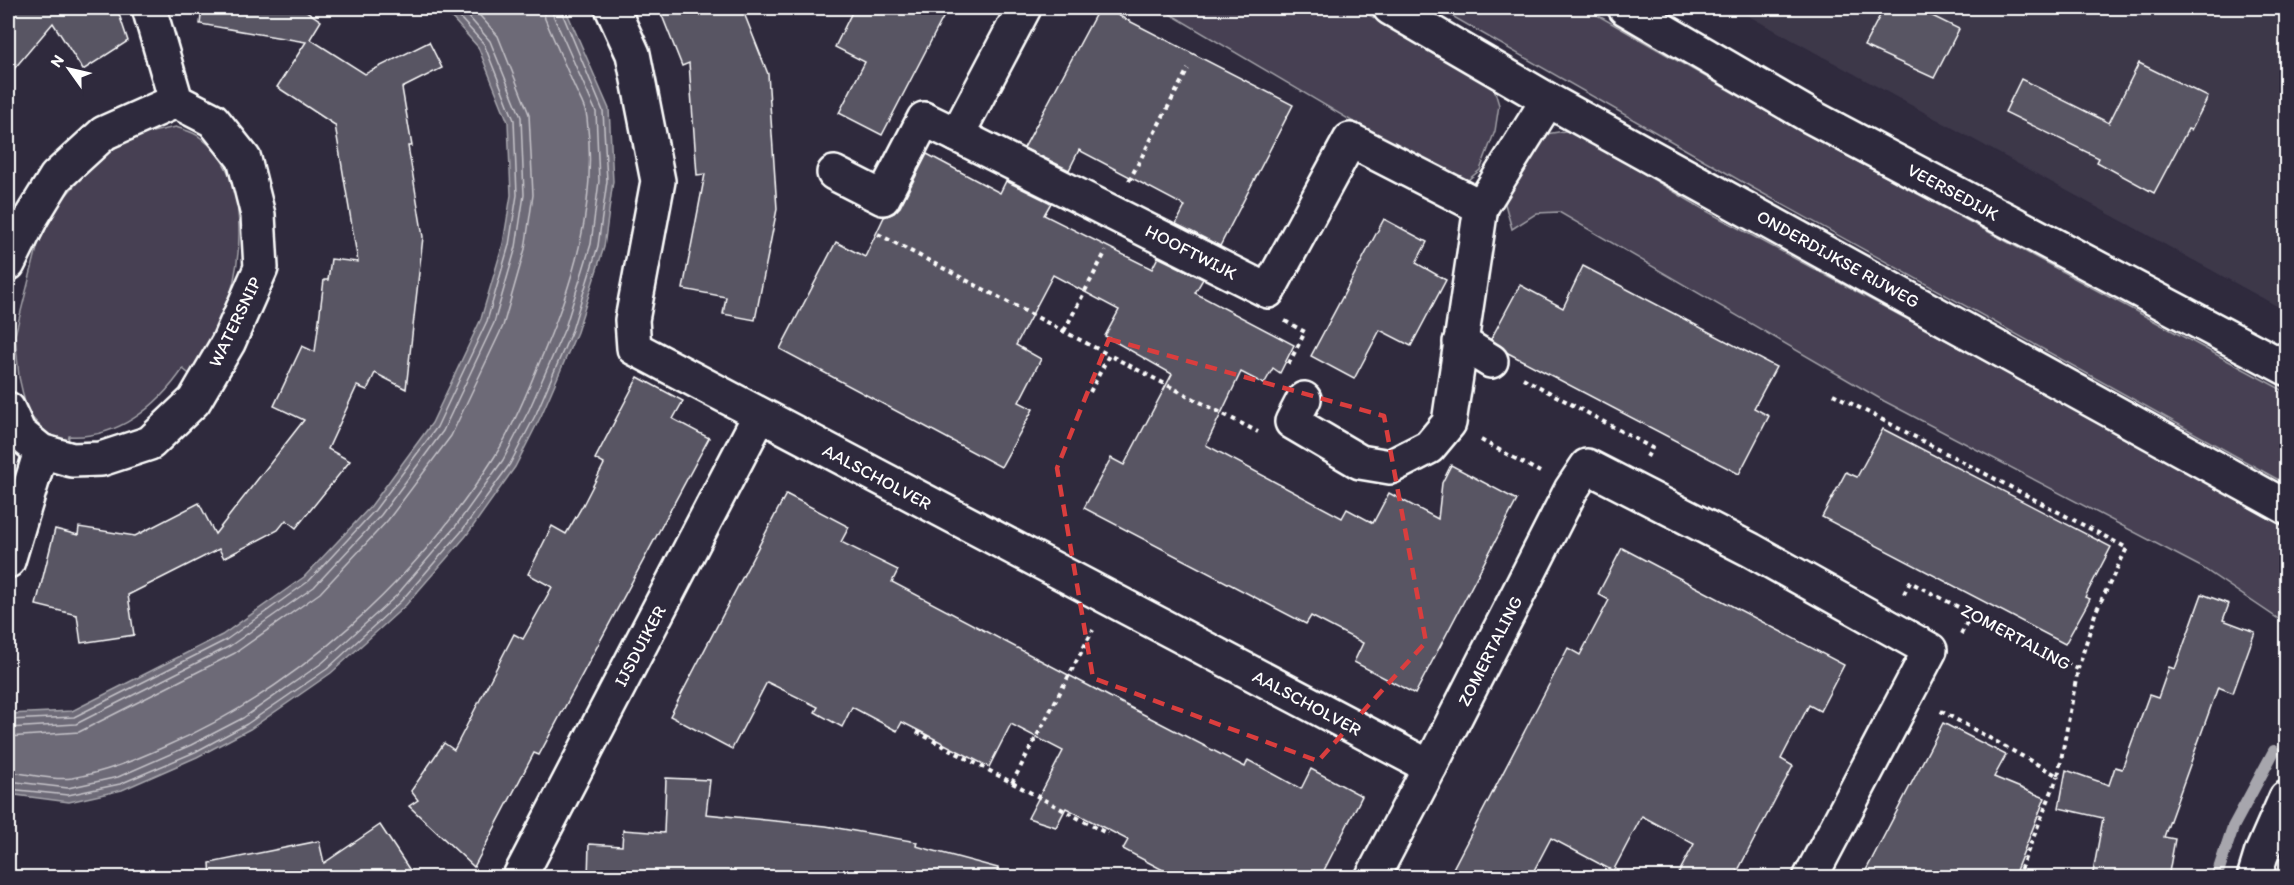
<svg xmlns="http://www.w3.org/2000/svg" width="2294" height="885" font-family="Itim,sans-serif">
	<rect width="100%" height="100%" fill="#2f2a3d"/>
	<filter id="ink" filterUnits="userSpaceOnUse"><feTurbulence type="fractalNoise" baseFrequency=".0167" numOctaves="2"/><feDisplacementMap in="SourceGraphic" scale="12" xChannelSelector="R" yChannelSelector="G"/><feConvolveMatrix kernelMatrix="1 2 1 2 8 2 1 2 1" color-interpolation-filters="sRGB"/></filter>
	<g filter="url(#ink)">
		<path fill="#3c3749" d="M1734 8H2286V311Z"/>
		<g fill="#464152" stroke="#a2a0a8" stroke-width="1.5">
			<path d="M1160 8H1357L1493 85 1499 105 1495 131 1480 170 1457 189 1440 173Z"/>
			<path d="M1438 8H1585L1795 128 2286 392V484L1753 188Z"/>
			<path d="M176 127C184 130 195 132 201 138 252 176 243 262 224 315 217 336 202 356 192 376L183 369C157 407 117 439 69 436L67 449 50 437 27 412 19 377 15 335 38 244 61 201 96 161 133 136Z"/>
			<path d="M1571 130 1703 209 2286 524V624L2201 567 1884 401 1559 212 1537 213 1512 229 1505 204 1522 159 1546 134Z"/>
		</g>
		<path fill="#6d6a77" stroke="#a7a6ad" stroke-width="1.5" d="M443 8H565L609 109 613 181 604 247 577 332 541 416 515 467 466 536 406 605 331 673 250 729 197 757 122 790 69 802 8 794V714L72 711 222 635 304 577 371 506 432 423 481 319 503 244 511 195 508 122 478 47Z"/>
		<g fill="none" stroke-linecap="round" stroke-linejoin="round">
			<g stroke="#c5c3c9" stroke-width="1.5">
				<path d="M8 720 74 717 226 640 309 581 375 510 437 427 487 321 509 245 517 195 514 120 484 44 451 8"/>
				<path d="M8 728 76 724 230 646 314 587 381 515 443 431 494 323 516 247 524 195 521 117 490 41 461 8"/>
				<path d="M8 737 79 732 235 653 320 593 388 520 451 436 503 326 525 249 533 195 529 114 498 36 473 8"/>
				<path d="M8 772C28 773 52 781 72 778 105 772 133 761 164 747 298 689 417 579 495 456 512 429 525 398 537 368 572 288 598 207 587 118 586 108 579 97 575 88 565 65 555 42 545 19L543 8"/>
				<path d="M8 781 68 788 118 777 191 745 243 718 322 663 396 596 455 527 503 460 529 410 565 328 591 244 599 181 596 112 553 15 552 8"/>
				<path d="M8 789 68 795 120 784 195 752 247 724 327 669 401 601 461 532 510 464 536 414 572 330 598 246 607 181 603 111 560 8"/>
			</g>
			<path stroke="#a7a6ad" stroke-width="12" d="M2216 878 2233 827 2274 751"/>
		</g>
		<g fill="#595564" stroke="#fff" stroke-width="1.5">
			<path d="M8 8H117L128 41 83 70 53 23 8 76Z"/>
			<path d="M202 8H302L321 21 310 39 365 74 429 42 442 68 402 88 412 146H408L423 237 406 389 375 373 367 390 357 386 328 449 350 461 296 528 286 520 278 530 224 558 219 549 128 595 134 635 81 643 77 615 36 605 55 529 78 535 79 527 135 536 199 503 215 534 304 420 274 406 302 346 315 352 324 280H328L331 259 358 262 335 125 277 87 306 42 200 24Z"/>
			<path d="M659 8H742L768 74 777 209 755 320 723 314 726 297 683 289 705 174 697 175 689 63 682 66Z"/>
			<path d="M854 8H948L882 135 839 113 865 62 835 47Z"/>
			<path d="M1099 8H1104L1293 105 1220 246 1176 224 1185 206 1079 150 1069 170 1024 148Z"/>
			<path d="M1884 8H1916L1959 29 1934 78 1864 46Z"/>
			<path d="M2139 63 2208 97 2191 130 2188 129 2154 193 2097 162 2099 158 2005 112 2021 79 2109 123Z"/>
			<path d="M927 154 1000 193 1006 181 1051 203 1044 215 1152 269 1158 257 1203 279 1195 293 1294 345 1280 373 1273 368 1264 384 1241 372 1206 445 1342 518 1347 509 1373 523 1389 493 1438 519 1442 483 1451 465 1517 500 1415 694 1354 662 1363 643 1311 616 1306 624 1084 508 1111 458 1124 465 1172 374 1105 336 1119 310 1053 275 1016 345 1041 359 1019 402 1033 409 1001 467 780 349 836 242 865 257 884 217 894 213 900 207Z"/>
			<path d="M1384 219 1427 242 1416 263 1446 280 1411 346 1380 330 1354 379 1311 356Z"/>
			<path d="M1583 266 1776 367 1754 408 1769 416 1739 474 1508 353 1491 339 1520 285 1563 308Z"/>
			<path d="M638 377 683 401 673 419 709 438 539 755 534 753 474 867 409 806 418 800 411 791 444 743 454 750 514 634 523 639 552 587 528 574 552 526 566 534 583 505 604 464 595 459Z"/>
			<path d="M1883 429 2111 547 2085 597 2090 599 2065 644 1822 517 1846 472 1857 477Z"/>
			<path d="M786 494 849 527 841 542 898 570 892 582 1110 697 1245 767 1248 760 1301 789 1311 769 1362 796 1320 878H1178L1123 849 1128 840 1066 808 1056 827 1028 818 1063 751 1011 724 989 767 902 722 897 731 852 707 842 727 815 712 818 707 767 682 732 749 670 716Z"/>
			<path d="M1622 548 1844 665 1820 711 1809 705 1781 759 1793 766 1778 794 1734 878H1676L1694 844 1642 816 1613 871 1551 838 1530 878H1448L1568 648 1580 655 1609 600 1598 594Z"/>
			<path d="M2202 594 2229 604 2223 620 2255 632 2233 693 2218 687 2164 837 2175 839 2168 878H2092L2103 818 2059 808 2066 770 2109 785 2115 767 2122 769 2149 695 2158 698 2169 667 2175 669Z"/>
			<path d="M1943 723 2006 755 1994 777 2045 798 2013 878H1862Z"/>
			<path d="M666 778 710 780 706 814 826 826 917 842 916 846 998 868 996 878H588L589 844 622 846 623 830 664 833Z"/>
			<path d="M380 825 415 878H211L210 863 319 841 324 863Z"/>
		</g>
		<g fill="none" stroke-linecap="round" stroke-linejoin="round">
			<defs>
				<g id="minor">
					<path d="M612 8 633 54 658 181 632 320 634 348 1430 767"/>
					<path d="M1024 8 957 135 1268 291 1350 140 1481 207 1449 423 1429 447 1390 467 1360 462 1292 422 1304 399"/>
					<path d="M1390 8 1548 100 2286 507"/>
					<path d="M834 173 883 198 924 119 957 135"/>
					<path d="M1481 207 1548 100"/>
					<path d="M8 264 32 216 56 177 104 133 176 101"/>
					<path d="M1460 342 1491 361"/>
					<path d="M8 409 19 433 41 451 72 460 101 459 150 443 194 401 228 343 261 268 258 215 244 159 213 120 176 101 149 8"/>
					<path d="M8 561 41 451"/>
					<path d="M519 878 760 415"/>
					<path d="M1372 878 1430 767 1571 490 1587 466 1751 550 1930 650 1810 878"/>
					<path d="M2254 878 2261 855 2286 798"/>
				</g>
				<path id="major" d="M1625 8 1810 116 2286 368"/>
			</defs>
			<use href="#minor" stroke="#fff" stroke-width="38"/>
			<use href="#major" stroke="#fff" stroke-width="38"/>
			<g stroke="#fff" stroke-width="4" stroke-dasharray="4.5 4.5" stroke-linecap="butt">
				<path d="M1129 181 1188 69"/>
				<path d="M878 234 1109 355"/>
				<path d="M1285 321 1305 332 1287 367"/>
				<path d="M1064 331 1106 251"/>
				<path d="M1523 378 1652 448 1647 457"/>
				<path d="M1090 392 1109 355 1258 432"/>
				<path d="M1833 394 2127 548 2096 611 2078 669"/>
				<path d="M1481 440 1540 472"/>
				<path d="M1904 594 1910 582 2078 669 2058 776 1939 710"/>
				<path d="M1961 634 1972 613"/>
				<path d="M917 732 1108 834"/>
				<path d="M1012 783 1093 630"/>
				<path d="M2017 878 2058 776"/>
			</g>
			<use href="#minor" stroke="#2f2a3d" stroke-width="33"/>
			<use href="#major" stroke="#2f2a3d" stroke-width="33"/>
		</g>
	</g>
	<path fill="none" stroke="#da3e3e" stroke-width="4.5" stroke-dasharray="12 8" stroke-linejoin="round" d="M1109 339 1384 416 1426 642 1318 761 1093 678 1057 468Z"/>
	<g text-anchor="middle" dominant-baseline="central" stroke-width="6" stroke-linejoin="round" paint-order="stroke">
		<g font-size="18" fill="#fff" stroke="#2f2a3d">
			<text transform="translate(1953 192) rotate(28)">VEERSEDIJK</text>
			<text transform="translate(1191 252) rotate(27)">HOOFTWIJK</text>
			<text transform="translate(1838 259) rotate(29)">ONDERDIJKSE RIJWEG</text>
			<text transform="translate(235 322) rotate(-64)">WATERSNIP</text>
			<text transform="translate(877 477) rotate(28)">AALSCHOLVER</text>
			<text transform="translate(2016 637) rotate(28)">ZOMERTALING</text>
			<text transform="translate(640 646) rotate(-62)">IJSDUIKER</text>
			<text transform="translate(1490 651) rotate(-63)">ZOMERTALING</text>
			<text transform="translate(1307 703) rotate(28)">AALSCHOLVER</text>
		</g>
	</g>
	<rect width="2294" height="885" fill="none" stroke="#2f2a3d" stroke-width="30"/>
	<rect x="15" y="15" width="2264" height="855" fill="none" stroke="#fff" stroke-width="2" filter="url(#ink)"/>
	<g transform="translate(69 69) rotate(304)" stroke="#2f2a3d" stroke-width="4.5" paint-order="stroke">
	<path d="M0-4.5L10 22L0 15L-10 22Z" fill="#ffffff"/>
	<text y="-9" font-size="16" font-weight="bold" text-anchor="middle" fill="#ffffff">N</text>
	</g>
</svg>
